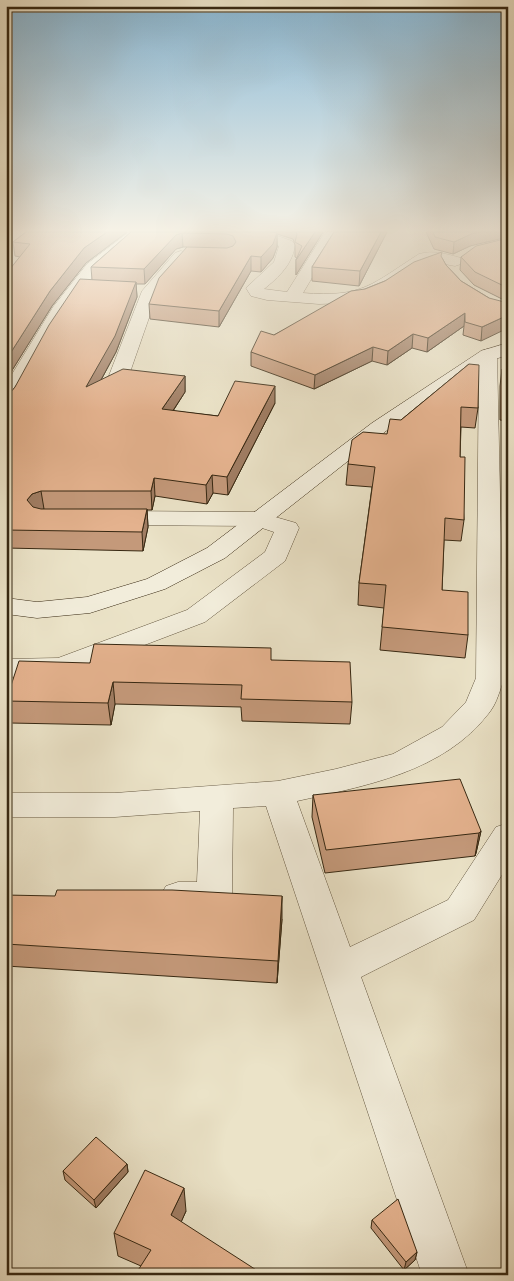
<svg xmlns="http://www.w3.org/2000/svg" width="514" height="1281" font-family="'IM FELL Great Primer',serif">
	<rect width="100%" height="100%" fill="#ebe3c8"/>
	<filter id="stains"><feTurbulence type="fractalNoise" baseFrequency=".004" numOctaves="4"/><feColorMatrix values="0 0 0 0 .2 0 0 0 0 .09 0 0 0 0 .02 0 0 0 .5 -.17"/></filter>
	<radialGradient id="worn" r=".72"><stop offset=".6" stop-color="#630" stop-opacity="0"/><stop offset="1" stop-color="#630" stop-opacity=".3"/></radialGradient>
	<g fill="none" stroke-linecap="round" stroke-linejoin="round">
		<defs>
			<g id="minor">
				<path d="M129 232H145C136 246 107 262 93 277 59 313 38 360 16 403L13 407 6 409V384L53 307 87 264Z"/>
				<path d="M222 232H266L292 241 295 244C293 264 279 277 264 289L287 292 325 232H339L303 293C363 298 372 284 419 254 434 250 446 254 461 258L463 261 461 264 455 266 429 261 383 292 363 300 345 303 319 304 267 300 251 296 246 288 274 262 279 246 265 241 229 236 224 235Z"/>
				<path d="M181 251 187 253 189 256 158 292 128 378 125 382 118 384 111 382 108 378 142 291 175 253Z"/>
				<path d="M488 349 495 351 497 355 504 678C500 690 497 703 489 713 444 772 365 786 297 801L350 947 448 900 496 827 508 823V865L474 920 361 977 469 1275H422L266 806 233 808 232 896 226 906C207 913 185 913 166 906L160 896 166 886 178 882H197L200 811 115 817H6V793H115L278 781 336 769 393 754 442 727 466 702 476 678 479 355 481 351Z"/>
				<path d="M110 511 258 512 296 523 299 528 285 561 205 622 71 673 61 676 6 677V659L58 658 187 610 265 552 274 532 256 526 110 525 102 523 98 518 102 513Z"/>
			</g>
			<path id="secondary" d="M508 343V355L495 359 386 431 225 558 165 589 90 613 37 618 6 614V598L37 602 87 597 147 579 207 548 372 423 481 351Z"/>
		</defs>
		<use href="#minor" stroke="#645740" stroke-width="1"/>
		<use href="#secondary" stroke="#372812" stroke-width="1"/>
		<use href="#minor" fill="#f2eddb" fill-rule="evenodd"/>
		<use href="#secondary" fill="#f2eddb" fill-rule="evenodd"/>
	</g>
	<g fill="#c4997a" stroke="#372812">
		<path d="M26 232H127L86 263 52 306 6 380V274L20 257 15 256 13 242Z"/>
		<path d="M131 232H323L296 275V260L297 258 295 257V245L293 239 277 234V247L273 258 261 272 251 271 219 327 150 319 149 304 187 247H183L176 249 145 284H136L137 297 116 352 101 380 185 376V392L173 411 218 416 275 403 228 495 213 493 207 504 155 496 152 510H147L148 527 143 551 6 548V393L11 392 15 387 92 280 91 267Z"/>
		<path d="M334 232H387L359 286 312 281V267Z"/>
		<path d="M426 232H508L470 246 453 254 434 249Z"/>
		<path d="M508 238V302L474 285 460 270 461 257Z"/>
		<path d="M442 258 446 265 461 281 489 298 481 341 463 335 464 326 427 352 412 348 387 365 372 361 314 389 251 366V352L274 335 365 289Z"/>
		<path d="M469 364 478 408 475 428 461 427 460 457 464 520 461 541 444 540 442 590 468 635 465 658 380 650 384 608 358 605 359 583 372 487 346 485 348 464 387 434 401 420Z"/>
		<path d="M502 369 508 370V421L500 420V386Z"/>
		<path d="M271 660 352 702 350 724 242 721 241 707 115 704 111 725 10 723 6 700 90 663Z"/>
		<path d="M313 795 481 831 476 853 475 856 325 873 312 817Z"/>
		<path d="M6 895 282 919 277 983 6 966Z"/>
		<path d="M127 1164 128 1172 96 1208 65 1180 63 1171Z"/>
		<path d="M186 1211 181 1222 141 1266 118 1256 114 1233Z"/>
		<path d="M372 1220 417 1252 415 1260 404 1270 371 1228Z"/>
	</g>
	<g fill="#a07d63" stroke="#372812">
		<path d="M107 232H127L86 263 52 306 6 380V360L50 291 84 248Z"/>
		<path d="M315 232H323L296 275V260Z"/>
		<path d="M381 232H387L359 286 360 271Z"/>
		<path d="M480 232H508V237L470 246 453 254 454 242 471 234Z"/>
		<path d="M182 233 183 247 176 249 145 284 144 269 176 235Z"/>
		<path d="M277 233V247L273 258 261 272V257Z"/>
		<path d="M251 256V271L219 327V311Z"/>
		<path d="M136 282 137 297 116 352 88 404 86 387Z"/>
		<path d="M465 313 464 326 427 352 428 338Z"/>
		<path d="M508 315V328L481 341 482 327Z"/>
		<path d="M413 334 412 348 387 365 388 351Z"/>
		<path d="M373 347 372 361 314 389 315 375Z"/>
		<path d="M185 376V392L163 426 162 409Z"/>
		<path d="M275 386V403L228 495 227 477Z"/>
		<path d="M212 475 213 493 207 504 206 485Z"/>
		<path d="M154 478 155 496 152 510 151 491Z"/>
		<path d="M41 491 44 509 35 512 27 500 32 494Z"/>
		<path d="M147 509 148 527 143 551 142 532Z"/>
		<path d="M113 682 115 704 111 725 108 703Z"/>
		<path d="M481 831 476 853 475 856 479 833Z"/>
		<path d="M282 896V919L277 983 278 961Z"/>
		<path d="M127 1164 128 1172 96 1208 94 1200Z"/>
		<path d="M184 1188 186 1211 174 1238 171 1215Z"/>
		<path d="M417 1252 415 1260 404 1270 406 1262Z"/>
	</g>
	<g fill="#e4b28e" stroke="#372812">
		<path d="M26 232H107L84 248 50 291 6 360V274L30 244 13 242Z"/>
		<path d="M131 232H273L277 233 273 244 261 257 251 256 219 311 149 304 159 278 187 247 227 248 233 246 236 242 233 236 227 234 182 233 176 235 144 269 91 267Z"/>
		<path d="M296 232H315L296 260 302 246 295 242 297 234Z"/>
		<path d="M334 232H381L360 271 312 267Z"/>
		<path d="M433 232H480L471 234 454 242 435 237Z"/>
		<path d="M508 238V288L475 272 461 257 476 246Z"/>
		<path d="M442 252 441 256 446 265 461 281 489 298 508 303V315L482 327 465 322V313L428 338 413 334 388 351 373 347 315 375 251 352 261 331 274 335 351 291 365 289 385 281 414 262Z"/>
		<path d="M80 279 136 282 115 336 86 387 123 369 185 376 162 409 218 416 235 381 275 386 227 477 212 475 206 485 154 478 151 491H41L32 494 27 500 33 507 41 509H147L142 532 6 530V437L11 427 6 426V393L11 392 15 387 49 325Z"/>
		<path d="M469 364 479 365 478 408 461 407 460 457H465L464 520 445 518 442 590 468 592V635L382 627 386 585 359 583 375 467 348 464 352 440 363 432 387 434 390 419 401 420Z"/>
		<path d="M502 369 508 370V404L503 403Z"/>
		<path d="M94 644 271 648V660L350 662 352 702 241 699 242 685 113 682 108 703 6 701 19 661 90 663Z"/>
		<path d="M460 779 481 831 479 833 326 850 313 795Z"/>
		<path d="M57 890H172L282 896 278 961 6 944V895L55 896Z"/>
		<path d="M96 1137 127 1164 94 1200 63 1171Z"/>
		<path d="M145 1170 184 1188 171 1215 264 1275H135L151 1250 114 1233Z"/>
		<path d="M398 1199 417 1252 406 1262 372 1220Z"/>
	</g>
	<linearGradient id="sky" x2="0" y2="1"><stop stop-color="#88b8d6"/><stop offset="0.56" stop-color="#f6f2e6"/><stop offset="1" stop-color="#f6f2e6" stop-opacity="0"/></linearGradient>
	<rect width="514" height="411" fill="url(#sky)"/>
	<rect width="514" height="1281" fill="none" stroke="#ebe3c8" stroke-width="25"/>
	<rect x="8" y="8" width="499" height="1266" fill="none" stroke="#372812" stroke-width="2.5"/>
	<rect x="12" y="12" width="489" height="1256" fill="none" stroke="#372812"/>
	<rect width="100%" height="100%" filter="url(#stains)"/>
	<rect width="100%" height="100%" fill="url(#worn)"/>
</svg>
